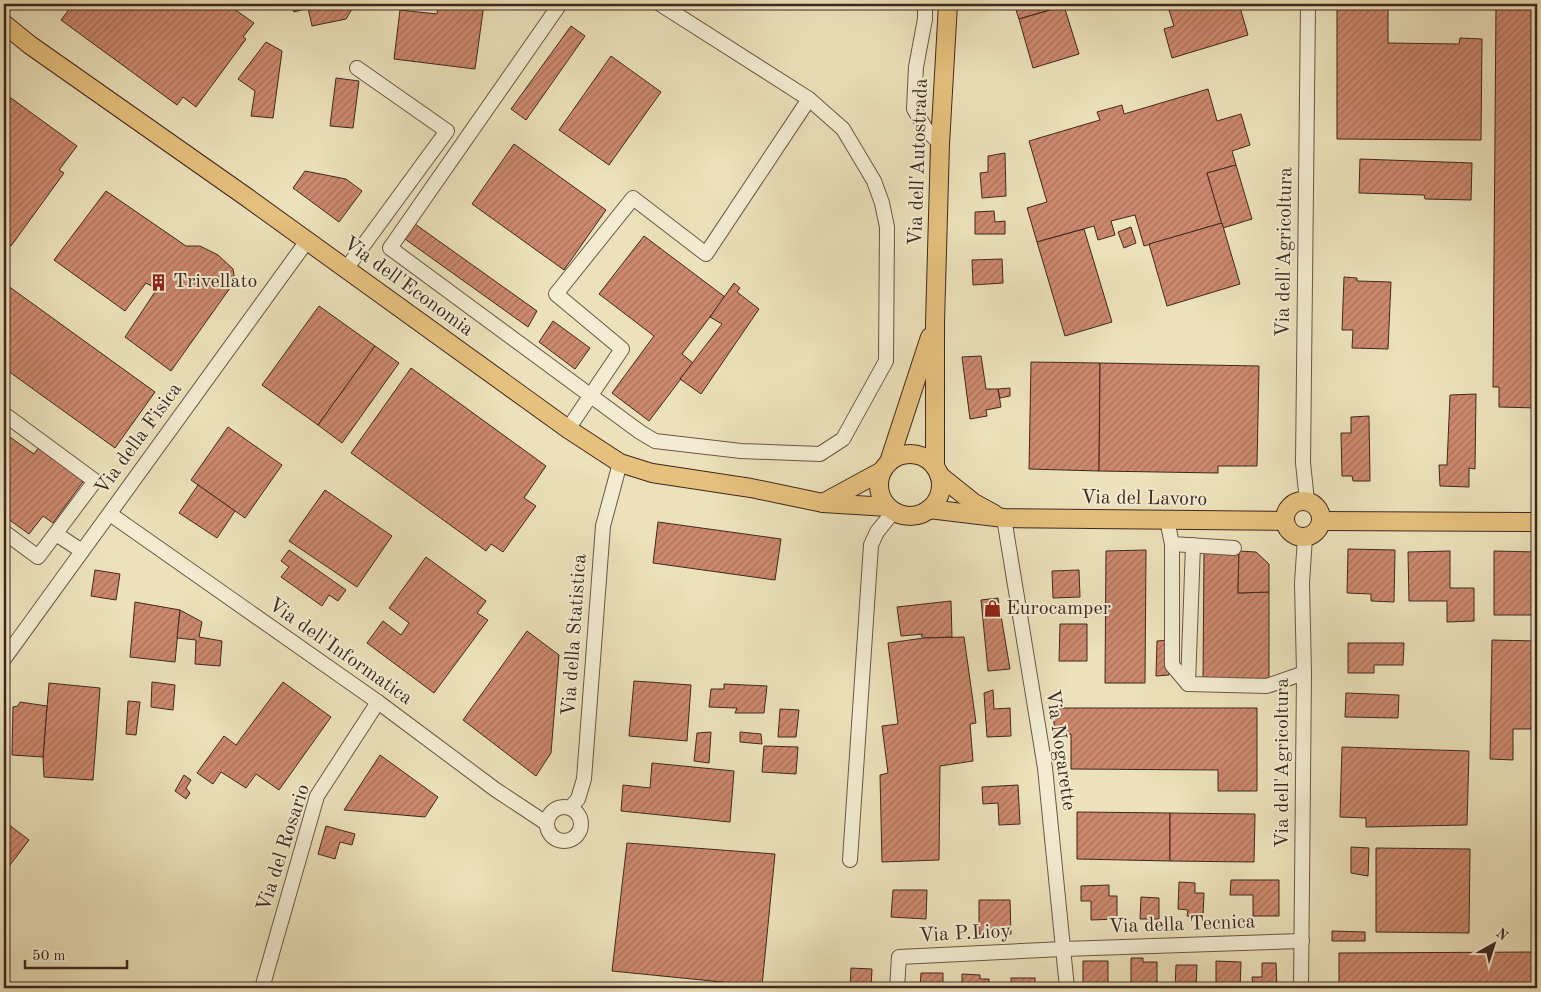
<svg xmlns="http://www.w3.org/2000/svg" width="1541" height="992" font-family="'Old Standard TT',serif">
	<defs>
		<pattern id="building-hatch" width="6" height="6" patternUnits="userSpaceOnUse" patternTransform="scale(1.25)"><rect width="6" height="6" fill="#cd896e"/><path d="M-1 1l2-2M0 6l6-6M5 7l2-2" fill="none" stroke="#a8705a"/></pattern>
	</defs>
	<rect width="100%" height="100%" fill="#ece1ba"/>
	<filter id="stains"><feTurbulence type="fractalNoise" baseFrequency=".004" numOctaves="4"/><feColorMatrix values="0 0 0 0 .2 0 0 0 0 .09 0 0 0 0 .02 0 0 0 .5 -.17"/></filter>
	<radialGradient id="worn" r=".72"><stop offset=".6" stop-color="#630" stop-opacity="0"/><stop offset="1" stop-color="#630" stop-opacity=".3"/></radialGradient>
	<g fill="url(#building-hatch)" stroke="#3f271e">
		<path d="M73 4H227L254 23 243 37 246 39 196 107 183 97 177 105 61 20Z"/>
		<path d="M292 4H355L346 19 312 26 308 8 294 12Z"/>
		<path d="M438 4H484L475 69 394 59 400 10 437 14Z"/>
		<path d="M1014 4H1070L1019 19Z"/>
		<path d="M1179 4H1239L1248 35 1172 58 1164 29 1174 26 1168 7Z"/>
		<path d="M1337 4H1388V43L1459 44 1460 38 1482 39 1481 140 1337 139Z"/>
		<path d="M1496 4H1537V408L1499 407V387H1493Z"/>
		<path d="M1064 6 1079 54 1033 68 1019 19Z"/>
		<path d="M571 26 585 36 526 120 511 109Z"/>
		<path d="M266 42 282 51 273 118 251 116 255 91 238 79Z"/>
		<path d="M611 56 661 92 609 165 559 130Z"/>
		<path d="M336 78 359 81 353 128 330 126Z"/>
		<path d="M1208 89 1217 121 1241 114 1250 145 1232 151 1236 165 1207 173 1222 223 1144 246 1135 215 1111 221 1115 235 1098 240 1094 226 1037 242 1027 208 1047 202 1029 141 1100 120 1097 112 1122 105 1124 114Z"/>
		<path d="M4 93 77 146 59 170 64 173 11 246 4 240Z"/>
		<path d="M514 144 606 210 564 270 472 204Z"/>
		<path d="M1005 153 1006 196 982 198 980 173 988 172V156Z"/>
		<path d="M1360 159 1472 163 1471 200 1425 199 1424 195 1359 193Z"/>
		<path d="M1236 165 1252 219 1223 228 1207 173Z"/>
		<path d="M305 171 346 179 362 191 339 222 293 188Z"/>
		<path d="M106 191 186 246H200L218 255 233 269 235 281 171 371 125 337 157 289 146 283 125 311 54 260Z"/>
		<path d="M994 211 995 222 1005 221V234H975V212Z"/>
		<path d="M1222 223 1240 284 1167 306 1149 244Z"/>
		<path d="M415 224 537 311 528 327 405 239Z"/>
		<path d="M1131 227 1136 243 1124 248 1118 232Z"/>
		<path d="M1084 229 1112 322 1065 336 1037 242Z"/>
		<path d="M644 236 725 297 682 354 693 363 649 421 612 393 654 336 599 294Z"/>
		<path d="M1002 259 1003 283 973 285 972 260Z"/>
		<path d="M1344 277 1357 278V281L1391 282 1388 349 1352 348 1353 330H1342Z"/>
		<path d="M4 283 155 392 115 448 4 368Z"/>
		<path d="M734 283 740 288 737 292 759 309 701 394 680 379 722 324 710 317Z"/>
		<path d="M319 306 375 346 318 425 262 385Z"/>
		<path d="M553 321 590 348 575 369 539 342Z"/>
		<path d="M375 346 399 363 342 443 318 425Z"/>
		<path d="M981 356 986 389H998L1001 407 986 410 987 416 970 419 962 357Z"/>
		<path d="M1031 362 1100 363 1099 471 1029 469Z"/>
		<path d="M1100 363 1259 366 1257 466H1218V473L1099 471Z"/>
		<path d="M411 368 546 466 524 498 536 506 503 552 491 544 486 551 351 453Z"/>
		<path d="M1010 388V396L1000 398 998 389Z"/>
		<path d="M1476 394 1475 469 1469 468V487L1440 486 1439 465H1447L1450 395Z"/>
		<path d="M1369 416 1370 481H1353L1352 476H1342L1341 433H1351V417Z"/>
		<path d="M228 427 282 465 245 518 191 480Z"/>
		<path d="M4 433 34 454 39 447 85 479 53 523 43 516 29 534 4 516Z"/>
		<path d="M198 485 235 511 217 538 179 513Z"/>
		<path d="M325 490 392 536 357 587 289 541Z"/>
		<path d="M658 522 781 539 775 580 653 563Z"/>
		<path d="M1348 549 1395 550 1394 602 1371 601V594L1347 593Z"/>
		<path d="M289 550 346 590 338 601 329 595 322 606 281 577 289 567 281 561Z"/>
		<path d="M1146 550 1145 683H1105L1106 551Z"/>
		<path d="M1204 550 1239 551 1238 593 1269 592V682L1203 684Z"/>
		<path d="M1239 551 1256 552 1269 564V592L1238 593Z"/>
		<path d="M1450 551V588H1474V621L1447 622V601H1409L1408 552Z"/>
		<path d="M1494 551 1537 552V623H1532V615H1494Z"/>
		<path d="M426 557 486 601 477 613 488 620 434 693 367 643 383 621 401 635 409 623 389 608Z"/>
		<path d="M95 570 120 574 116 600 91 596Z"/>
		<path d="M1079 570 1080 597 1053 598 1052 571Z"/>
		<path d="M998 598 1010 669 988 671 981 600Z"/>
		<path d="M951 601 952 637 924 638 921 636 923 634 901 636 897 607Z"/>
		<path d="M135 602 180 610 175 662 130 657Z"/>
		<path d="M180 610 202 622 199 637 222 641 220 666 195 664 196 640 177 638Z"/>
		<path d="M1060 624H1087V661H1059Z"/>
		<path d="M527 631 559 655 551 753 536 776 463 720Z"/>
		<path d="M964 637 976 723 970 724 973 761 940 766 939 860 882 862 880 775 888 773 882 726 898 724 888 643 924 638Z"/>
		<path d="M1170 640 1169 675 1156 676 1157 641Z"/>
		<path d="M1492 640 1537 641V729H1513V760L1490 759Z"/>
		<path d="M1348 643H1404L1403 665H1374V673H1348Z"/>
		<path d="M634 681 691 685 687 741 629 736Z"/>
		<path d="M152 682 175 685 173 710 151 707Z"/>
		<path d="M283 682 331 717 279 790 256 774 246 788 221 772 213 784 197 773 224 736 236 745Z"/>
		<path d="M49 683 100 688 93 780 44 777 43 757Z"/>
		<path d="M724 684 767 686 764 713H735L737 708 709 707 711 689H724Z"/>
		<path d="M993 690 994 709 1010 708 1011 736 987 737 984 693Z"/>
		<path d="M1346 693 1399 695 1398 718 1345 717Z"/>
		<path d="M128 701 140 702 136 735 126 734Z"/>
		<path d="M20 702 47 706 43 757 12 755 13 707 18 706Z"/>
		<path d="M1054 708H1257V791H1218V770L1071 769V734H1054Z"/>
		<path d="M780 709 799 710 796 737H778Z"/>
		<path d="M711 732 709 763 694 761 697 733Z"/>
		<path d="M740 732 761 734 762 744 740 742Z"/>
		<path d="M764 746 798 747 796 774 762 772Z"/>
		<path d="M1342 747 1469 751 1467 825 1366 827V818L1340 817Z"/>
		<path d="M380 755 438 797 425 817 344 810Z"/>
		<path d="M652 763 734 771 730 822 621 811 623 785 650 788Z"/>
		<path d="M184 775 191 780 186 788 190 793 186 799 175 791Z"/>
		<path d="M1018 785 1020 824 999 825 998 803 983 804 982 787Z"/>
		<path d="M1077 812 1170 813V861L1077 859Z"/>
		<path d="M1170 813 1255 814 1254 862 1170 861Z"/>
		<path d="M4 821 29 840 4 873Z"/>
		<path d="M326 826 355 834 352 845 340 842 335 859 318 854Z"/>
		<path d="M627 843 775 854 762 986 612 971Z"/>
		<path d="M1351 847 1369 848 1368 876 1351 873Z"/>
		<path d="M1376 848 1470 849 1469 933 1376 932Z"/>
		<path d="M1231 880H1279V916H1253V895H1230Z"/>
		<path d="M1179 882 1195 883V893H1204L1203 917 1187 916 1188 910 1178 909Z"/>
		<path d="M1109 885V896H1117V919L1091 920V901H1081V886Z"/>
		<path d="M893 890H927L926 919 891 917Z"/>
		<path d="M1141 897 1159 898V919H1140Z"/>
		<path d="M979 900H1010L1011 934H979Z"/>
		<path d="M1332 931 1365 932V941H1332Z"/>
		<path d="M1537 952V988H1520V984L1441 985V988H1339V953Z"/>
		<path d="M1131 958H1143V962H1157V986H1131Z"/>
		<path d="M1083 961H1108V988H1093V986H1083Z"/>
		<path d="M1216 961 1241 962 1240 988H1216Z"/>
		<path d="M1262 963H1276L1277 988H1253L1252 977H1262Z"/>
		<path d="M1176 965H1197L1196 988H1175Z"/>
		<path d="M851 968 872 969 871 988H850Z"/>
		<path d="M921 973H943V988H920Z"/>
		<path d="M962 974 980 975V979H989V988H962Z"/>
		<rect x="1011" y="978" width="24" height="10"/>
	</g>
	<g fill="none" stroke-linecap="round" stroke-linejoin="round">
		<defs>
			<g id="minor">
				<path d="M560 4 390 248 640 432 655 441 741 451 820 454 843 439 886 361 887 227 882 203 874 181 843 129 809 99"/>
				<path d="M925 4V19L916 67 914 109 926 129 940 144"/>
				<path d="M346 269 447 131 357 68"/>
				<path d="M4 414 95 481 38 557 4 532"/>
				<path d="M568 429 622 349 556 294 633 198 706 254 809 99 660 4"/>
				<path d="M1307 501 1303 463 1308 4"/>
				<path d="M110 514 378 702 496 790 546 823"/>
				<path d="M1004 518 1045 768 1067 988"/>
				<path d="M1167 520 1172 544V665L1188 684 1267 686 1304 673"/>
				<path d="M56 534 82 551"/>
				<path d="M1172 544 1234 548"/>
				<path d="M4 659 307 241"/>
				<path d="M1188 684 1193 545"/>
				<circle cx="564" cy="824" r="17"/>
				<path d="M570 808 578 799 584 779 603 526 620 463"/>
				<path d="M850 860 871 545 877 532 894 511"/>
				<path d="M262 988 317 796 378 702"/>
				<path d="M897 988 899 957 1064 949 1302 941"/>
				<path d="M1301 988 1304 673 1302 583 1305 537"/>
			</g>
			<g id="major">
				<path d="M4 24 30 45 245 196 568 429 620 463 652 473 751 488 823 503 888 507"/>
				<circle cx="910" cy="485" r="31"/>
				<path d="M889 462 930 337"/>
				<path d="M935 467V323L940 144 948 4"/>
				<path d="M939 475 974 503 994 514"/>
				<circle cx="1303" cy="519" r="18"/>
				<path d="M823 503 882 471"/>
				<path d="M929 509 1004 518 1284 521"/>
				<path d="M1321 521 1537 522"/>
			</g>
		</defs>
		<use href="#minor" stroke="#6a5645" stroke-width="16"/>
		<use href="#major" stroke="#3f271e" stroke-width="20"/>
		<use href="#minor" stroke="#f3ecd2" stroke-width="14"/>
		<use href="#major" stroke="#e6c07d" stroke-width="18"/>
	</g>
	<defs>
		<symbol id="building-bare" viewBox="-9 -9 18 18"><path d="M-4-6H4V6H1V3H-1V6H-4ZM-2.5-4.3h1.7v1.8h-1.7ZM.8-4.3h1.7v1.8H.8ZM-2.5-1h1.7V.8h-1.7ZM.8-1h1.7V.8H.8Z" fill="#8f2418" stroke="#f3ecd2" stroke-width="2.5" paint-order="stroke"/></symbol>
		<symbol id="shop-bare" viewBox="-9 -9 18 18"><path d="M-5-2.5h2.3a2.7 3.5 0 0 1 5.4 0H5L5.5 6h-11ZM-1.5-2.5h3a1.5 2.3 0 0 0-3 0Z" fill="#8f2418" stroke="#f3ecd2" stroke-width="2.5" paint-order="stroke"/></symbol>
	</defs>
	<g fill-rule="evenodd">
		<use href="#building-bare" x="146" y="270" width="25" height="25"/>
		<use href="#shop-bare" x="980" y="596" width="25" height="25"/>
	</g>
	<g text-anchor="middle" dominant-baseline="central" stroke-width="4" stroke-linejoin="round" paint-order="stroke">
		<g font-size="20" fill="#3f271e" stroke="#f3ecd2">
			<text transform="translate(919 162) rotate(-88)">Via dell'Autostrada</text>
			<text transform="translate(1285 252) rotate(-89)">Via dell'Agricoltura</text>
			<text transform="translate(408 287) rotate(36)">Via dell'Economia</text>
			<text transform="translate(139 439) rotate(-54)">Via della Fisica</text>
			<text transform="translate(1144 499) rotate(1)">Via del Lavoro</text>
			<text transform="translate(575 635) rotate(-86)">Via della Statistica</text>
			<text transform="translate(340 652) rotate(35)">Via dell'Informatica</text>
			<text transform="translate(1060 750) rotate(82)">Via Nogarette</text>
			<text transform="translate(1283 763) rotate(-90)">Via dell'Agricoltura</text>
			<text transform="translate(284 848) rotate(-72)">Via del Rosario</text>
			<text transform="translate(1182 925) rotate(-2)">Via della Tecnica</text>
			<text transform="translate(965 934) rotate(-3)">Via P.Lioy</text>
		</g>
		<g font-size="20" fill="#3f271e" stroke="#f3ecd2" text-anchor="start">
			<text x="173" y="282">Trivellato</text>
			<text x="1006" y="609">Eurocamper</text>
		</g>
	</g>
	<rect width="1541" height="992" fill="none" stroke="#ece1ba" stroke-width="20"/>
	<rect x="5" y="5" width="1531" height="982" fill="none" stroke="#3f271e" stroke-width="2.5"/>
	<rect x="10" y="10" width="1521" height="972" fill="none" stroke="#3f271e"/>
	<g transform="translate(1494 944) rotate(39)" stroke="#f3ecd2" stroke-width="4" paint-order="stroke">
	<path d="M0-4L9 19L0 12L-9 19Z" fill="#3f271e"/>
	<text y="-8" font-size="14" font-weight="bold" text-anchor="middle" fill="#3f271e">N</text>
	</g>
	<path d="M25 960v8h102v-8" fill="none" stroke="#3f271e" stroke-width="2.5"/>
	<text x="32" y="960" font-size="15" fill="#3f271e" stroke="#f3ecd2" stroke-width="4" paint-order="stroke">50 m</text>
	<rect width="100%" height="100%" filter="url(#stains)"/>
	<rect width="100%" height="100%" fill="url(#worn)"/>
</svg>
